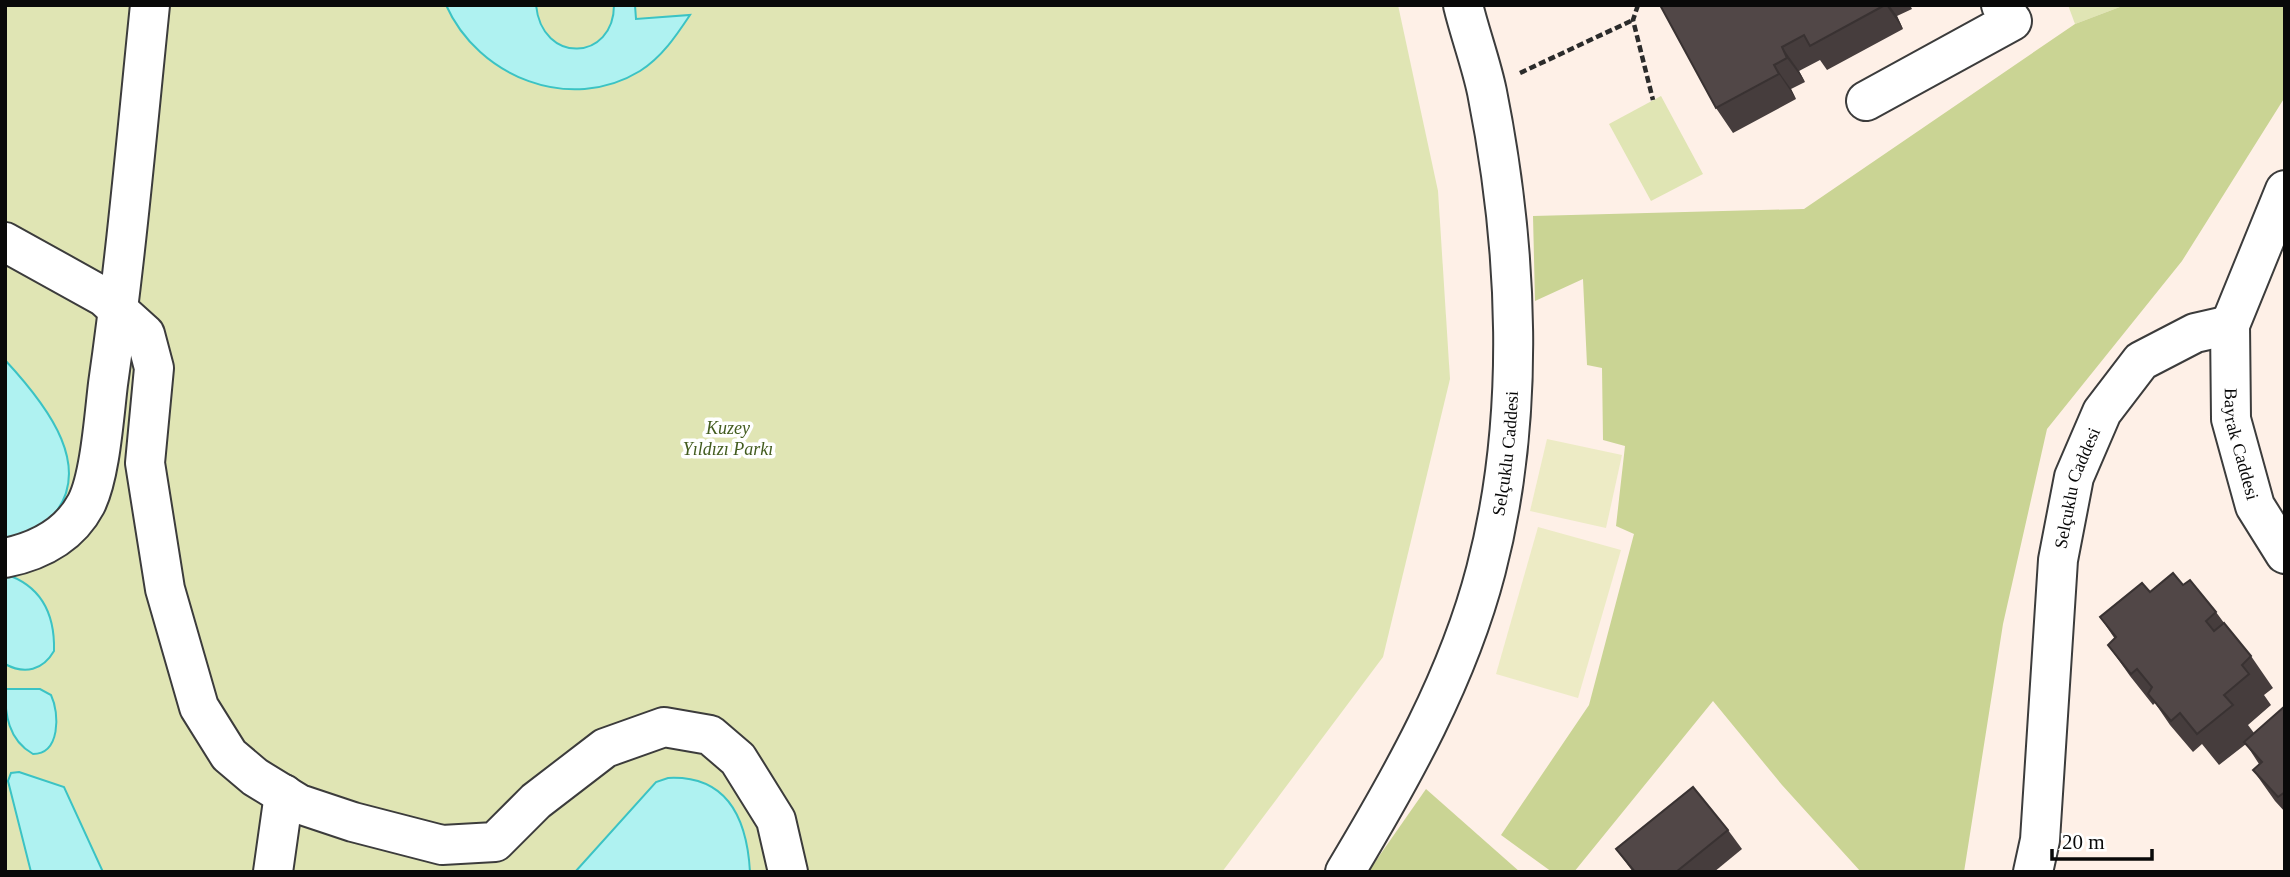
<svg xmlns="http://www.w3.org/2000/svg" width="2290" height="877" font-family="'Times New Roman',serif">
	<rect width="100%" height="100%" fill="#fef0e7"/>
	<g fill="#e0e5b4">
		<path d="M5 5H1398L1438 191 1450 379 1383 657 1222 872H5Z"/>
		<path d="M2068 5H2125L2075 24Z"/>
		<path d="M1661 96 1703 174 1651 201 1609 124Z"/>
	</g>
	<g fill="#cad494">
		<path d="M2125 5H2285V97L2182 261 2047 429 2003 624 1964 872H1861L1782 785 1713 701 1574 872H1552L1501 835 1589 705 1634 534 1616 526 1625 446 1603 440 1602 368 1587 365 1583 279 1535 301 1533 216 1804 209 2075 24Z"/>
		<path d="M1426 789 1520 872H1368Z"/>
	</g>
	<g fill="#edebc5">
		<path d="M1547 439 1622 455 1606 528 1530 511Z"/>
		<path d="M1538 527 1621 550 1578 698 1496 674Z"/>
	</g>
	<g fill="#aff2f1" stroke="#3bc3c4" stroke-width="2">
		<path d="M446 5H536C542 65 614 61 614 5H635L636 19 690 15C676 36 662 57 640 71 570 114 478 77 446 5Z"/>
		<path d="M5 360C44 402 103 473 44 525 33 534 17 540 5 546Z"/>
		<path d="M5 574C42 586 55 614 54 651 43 670 25 675 5 664Z"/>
		<path d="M5 689H40L51 695C60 714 60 754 33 754 8 740 5 714 5 689Z"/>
		<path d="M19 772 64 787 103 872H31L8 781 11 773Z"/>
		<path d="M668 778C728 775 747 819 750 872H575L656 782Z"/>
	</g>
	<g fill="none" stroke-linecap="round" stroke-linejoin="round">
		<defs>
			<g id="minor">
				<path d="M1866 101 2012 21 2001 5"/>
				<path id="s1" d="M2285 190 2230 325 2231 419 2255 506 2285 554"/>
				<path d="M5 242 104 297 145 334 154 368 145 463 165 589 199 707 229 755 255 777 299 804 353 822 442 845 495 842 536 801 605 748 664 727 710 735 738 759 776 820 788 872"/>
				<path d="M5 558C39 551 69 536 86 504 100 477 104 417 108 384 126 259 137 132 150 5"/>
				<path d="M273 872 284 794"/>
				<path id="s2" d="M1345 872C1402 777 1458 678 1486 570 1526 416 1518 248 1487 92 1481 63 1470 34 1463 5"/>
				<path id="s3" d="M2033 872 2040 840 2058 560 2074 477 2102 412 2141 361 2195 333 2230 325"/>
			</g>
		</defs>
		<use href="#minor" stroke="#3c3c3c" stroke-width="42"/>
		<g stroke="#2b2b2b" stroke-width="4.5" stroke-dasharray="7 3.5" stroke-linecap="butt">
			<path d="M1638 5 1633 20 1653 100"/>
			<path d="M1520 73 1633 20"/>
		</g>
		<use href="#minor" stroke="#fff" stroke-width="38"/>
	</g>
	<g fill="#463d3d">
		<path d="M1660 5H1910L1912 9 1897 16 1903 29 1827 70 1820 60 1799 71 1805 82 1791 89 1796 99 1733 133 1716 108Z"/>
		<path d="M2183 585 2216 612 2227 627 2251 656 2273 688 2264 695 2271 705 2248 725 2254 733 2285 706V812L2275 801 2253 770 2259 764 2246 744 2219 765 2202 744 2193 752 2170 725 2155 703 2153 705 2130 676 2108 645 2115 639 2100 617 2150 592Z"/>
		<path d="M1728 830 1742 849 1714 872H1633L1616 849Z"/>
	</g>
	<g fill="#393232">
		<path d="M1886 5H1889L1897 16 1903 29Z"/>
		<path d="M1782 47 1799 71 1805 82 1787 58Z"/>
		<path d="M1774 65 1791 89 1796 99 1779 74Z"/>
	</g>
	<g fill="#514747" stroke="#393232" stroke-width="2">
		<path d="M1660 5H1885L1810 46 1804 35 1782 47 1787 58 1774 65 1779 74 1716 108Z"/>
		<path d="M2173 573 2183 585 2190 580 2216 612 2206 621 2214 631 2224 623 2251 656 2242 665 2249 674 2224 695 2233 705 2197 734 2180 713 2171 721 2148 694 2152 687 2137 669 2131 674 2108 645 2116 637 2100 617 2142 583 2150 592Z"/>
		<path d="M2285 706V792L2278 797 2253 770 2262 762 2244 742Z"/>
		<path d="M1693 787 1728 830 1676 872H1635L1616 849Z"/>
	</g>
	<g text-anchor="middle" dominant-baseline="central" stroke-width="7" stroke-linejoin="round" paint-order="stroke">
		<g font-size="18" font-style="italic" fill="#435c1f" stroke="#fff">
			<text x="728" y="428">Kuzey<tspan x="728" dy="21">Yıldızı Parkı</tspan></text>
		</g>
		<g font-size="18" fill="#090909" stroke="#fff">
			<text stroke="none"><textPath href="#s1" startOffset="266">Bayrak Caddesi</textPath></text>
			<text stroke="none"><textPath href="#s2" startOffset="453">Selçuklu Caddesi</textPath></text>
			<text stroke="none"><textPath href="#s3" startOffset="388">Selçuklu Caddesi</textPath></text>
		</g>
	</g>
	<rect width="2290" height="877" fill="none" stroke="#090909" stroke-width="14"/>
	<path d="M2052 849v10h100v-10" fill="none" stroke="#090909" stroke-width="3.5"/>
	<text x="2062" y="849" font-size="21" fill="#090909" stroke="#ffffff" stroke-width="5" paint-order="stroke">20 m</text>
</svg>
